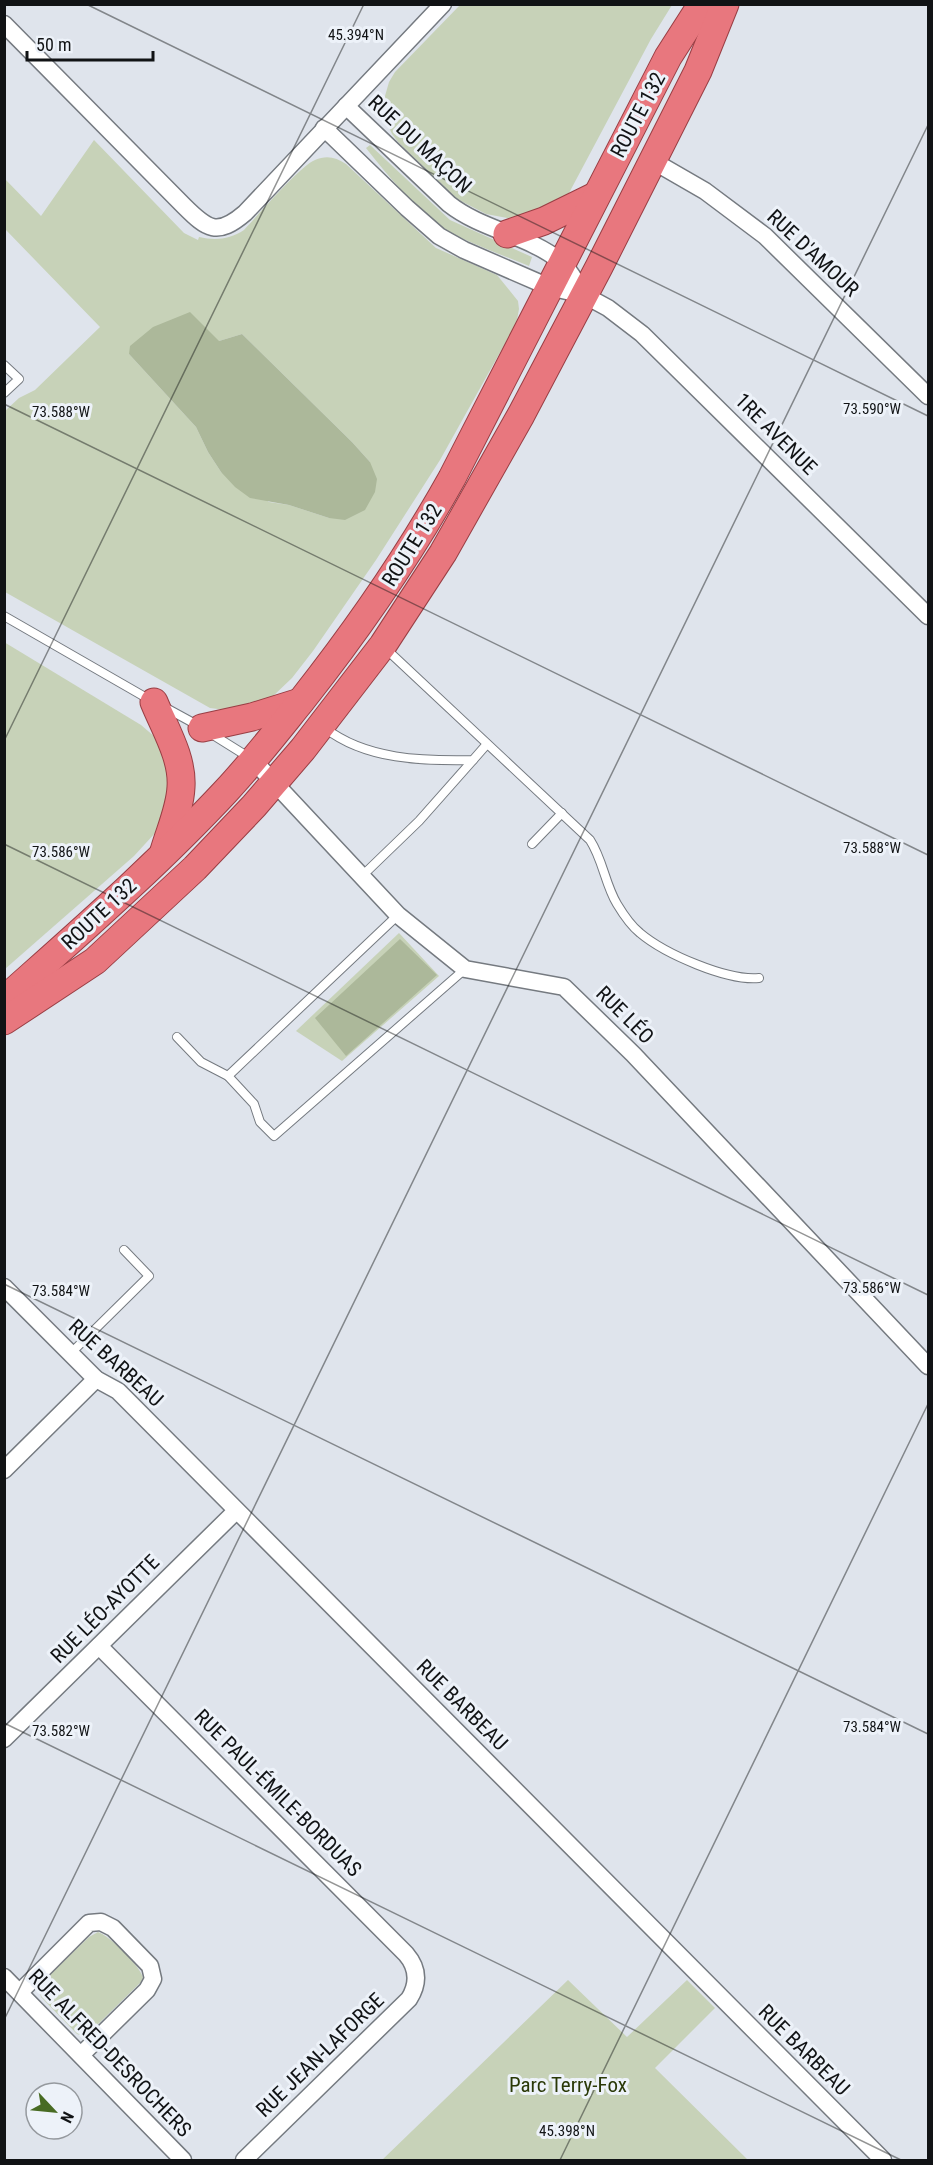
<svg xmlns="http://www.w3.org/2000/svg" width="933" height="2165" font-family="'Roboto Condensed',sans-serif">
	<rect width="100%" height="100%" fill="#dfe4ec"/>
	<g fill="#c7d2b8" fill-rule="evenodd">
		<path d="M460 5H672L651 39 569 193 559 201 512 219 486 214 457 199 398 142 392 134 386 121 385 96 389 82 395 72Z"/>
		<path d="M94 140 184 233 198 240 199 237C216 241 230 239 244 230 258 215 300 166 315 160 326 155 336 157 346 164L436 248 497 275 518 301 519 309 517 320 512 331 440 460 376 560 313 651 292 678 271 698 226 710 210 708 5 592V411L19 398 35 390 100 327 5 229 4 178 41 216ZM242 334 352 442 370 462 329 518 289 505 269 502 221 472 208 452 196 427 129 354 219 341Z"/>
		<path d="M370 145 450 220 532 257 529 266C503 255 473 245 448 231 420 214 386 174 366 148Z"/>
		<path d="M4 642 141 725 155 737 164 750 173 786 156 832 134 856 5 969Z"/>
		<path d="M399 933 439 976 342 1061 296 1031Z"/>
		<path d="M98 1932C109 1935 141 1967 143 1978L141 1982 88 2034 83 2036 77 2034 41 1997 39 1987 40 1984 89 1937Z"/>
		<path d="M568 1980 627 2037 687 1980 715 2008 655 2068 748 2160H382Z"/>
	</g>
	<g fill="#acb89a">
		<path d="M190 312 219 341 242 334 352 442 370 462 377 479 375 492 365 510 345 520 329 518 289 505 250 498 235 487 221 472 208 452 196 427 129 354 130 346 153 327Z"/>
		<path d="M400 939 437 975 346 1056 315 1018Z"/>
	</g>
	<g fill="none" stroke-linecap="round" stroke-linejoin="round">
		<defs>
			<g id="service">
				<path d="M4 365 19 379 4 393"/>
				<path d="M4 616 152 701"/>
				<path d="M385 648 590 840C603 860 605 884 617 904 623 914 630 925 640 933 665 954 727 981 759 978"/>
				<path d="M166 708 199 726"/>
				<path d="M325 728C366 760 423 761 473 760L487 744"/>
				<path d="M210 733 250 758"/>
				<path d="M532 844 562 813"/>
				<path d="M362 876 419 821 473 760"/>
				<path d="M398 915 228 1076 254 1104 260 1122 274 1136 465 969"/>
				<path d="M177 1037 201 1062 228 1076"/>
				<path d="M71 1353 149 1276 124 1250"/>
			</g>
			<g id="minor">
				<path d="M4 24 184 206C207 229 217 237 245 213L443 4"/>
				<path d="M346 106 449 204C482 230 528 235 560 261 570 269 577 285 584 295"/>
				<path d="M324 128 407 208 439 236 464 250 549 287 584 295 608 308 642 334 928 616"/>
				<path d="M653 161 705 191 765 236 928 396"/>
				<path d="M253 760 398 915 465 969 564 987 633 1054 928 1366"/>
				<path d="M4 1287 96 1379 118 1391 126 1399 883 2160"/>
				<path d="M4 1470 96 1379"/>
				<path d="M99 1646 406 1954C418 1968 419 1983 409 1999L244 2160"/>
				<path d="M4 1739 236 1511"/>
				<path d="M4 1977 183 2160"/>
				<path d="M20 1992 89 1923 101 1922 113 1928 150 1966 153 1979 147 1990 81 2055"/>
			</g>
			<g id="trunk">
				<path d="M507 234 544 221 595 196"/>
				<path d="M154 702C165 729 183 758 181 787 180 809 170 830 164 851"/>
				<path d="M202 728 252 717 300 702"/>
				<path d="M4 1000C80 932 157 865 226 791 253 762 277 731 302 700 358 629 408 557 452 478L668 57 702 4"/>
				<path d="M4 1021 95 961 195 868 254 806 303 749 383 645 443 553 521 415 599 267 698 71 725 4"/>
			</g>
		</defs>
		<use href="#service" stroke="#757a80" stroke-width="10"/>
		<use href="#minor" stroke="#757a80" stroke-width="19"/>
		<use href="#trunk" stroke="#993e44" stroke-width="29"/>
		<use href="#service" stroke="#fff" stroke-width="8"/>
		<use href="#minor" stroke="#fff" stroke-width="16"/>
		<use href="#trunk" stroke="#e8777e" stroke-width="27"/>
	</g>
	<path fill="none" stroke="#111315" stroke-width="1.5" stroke-opacity="0.45" d="M86 4 928 416M4 404 928 855M4 741 364 4M4 844 928 1295M4 1284 928 1734M4 1723 901 2160M4 2020 928 125M560 2160 928 1404"/>
	<g text-anchor="middle" dominant-baseline="central" stroke-width="6" stroke-linejoin="round" paint-order="stroke">
		<g font-size="21" fill="#111315" stroke="#edf2f9">
			<text transform="translate(638 115) rotate(-62)">ROUTE 132</text>
			<text transform="translate(420 144) rotate(43)">RUE DU MAÇON</text>
			<text transform="translate(813 253) rotate(43)">RUE D'AMOUR</text>
			<text transform="translate(776 434) rotate(45)">1RE AVENUE</text>
			<text transform="translate(412 545) rotate(-58)">ROUTE 132</text>
			<text transform="translate(99 914) rotate(-43)">ROUTE 132</text>
			<text transform="translate(625 1015) rotate(45)">RUE LÉO</text>
			<text transform="translate(116 1363) rotate(42)">RUE BARBEAU</text>
			<text transform="translate(105 1609) rotate(-45)">RUE LÉO-AYOTTE</text>
			<text transform="translate(462 1705) rotate(45)">RUE BARBEAU</text>
			<text transform="translate(278 1793) rotate(45)">RUE PAUL-ÉMILE-BORDUAS</text>
			<text transform="translate(804 2050) rotate(45)">RUE BARBEAU</text>
			<text transform="translate(110 2053) rotate(46)">RUE ALFRED-DESROCHERS</text>
			<text transform="translate(320 2055) rotate(-44)">RUE JEAN-LAFORGE</text>
		</g>
		<g font-size="21" fill="#2a3907" stroke="#edf2f9">
			<text x="568" y="2085">Parc Terry-Fox</text>
		</g>
	</g>
	<g font-size="15" text-anchor="middle" fill="#111315" stroke="#edf2f9" stroke-width="6" stroke-linejoin="round" paint-order="stroke">
		<text x="356" y="40">45.394°N</text>
		<text x="872" y="414">73.590°W</text>
		<text x="61" y="417">73.588°W</text>
		<text x="872" y="853">73.588°W</text>
		<text x="61" y="857">73.586°W</text>
		<text x="872" y="1293">73.586°W</text>
		<text x="61" y="1296">73.584°W</text>
		<text x="872" y="1732">73.584°W</text>
		<text x="61" y="1736">73.582°W</text>
		<text x="567" y="2136">45.398°N</text>
	</g>
	<rect width="933" height="2165" fill="none" stroke="#111315" stroke-width="12"/>
	<g transform="translate(54 2111) rotate(116)"><circle r="28" fill="#edf2f9" stroke="#95999e" stroke-width="1.5"/>
	<path d="M0-4.5L10 22L0 15L-10 22Z" fill="#486b23"/>
	<text y="-9" font-size="16" font-weight="bold" text-anchor="middle" fill="#111315">N</text>
	</g>
	<path d="M27 51v9h126v-9" fill="none" stroke="#111315" stroke-width="3"/>
	<text x="36" y="51" font-size="18" fill="#111315" stroke="#edf2f9" stroke-width="4.5" paint-order="stroke">50 m</text>
</svg>
